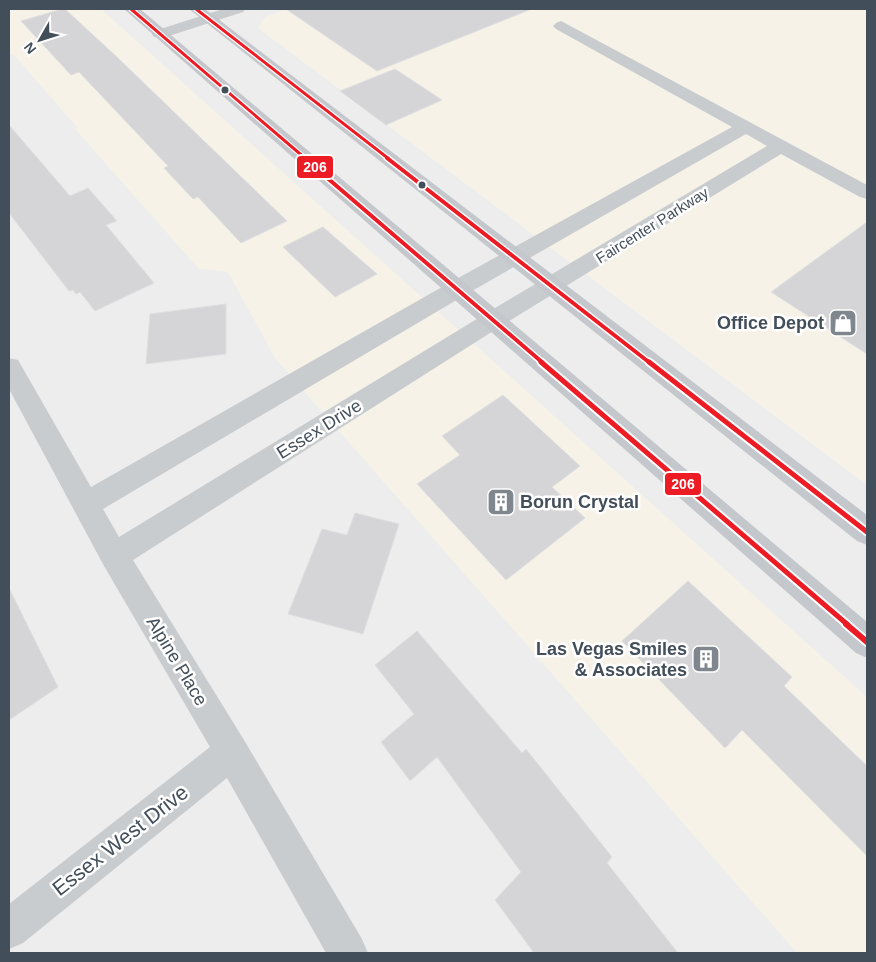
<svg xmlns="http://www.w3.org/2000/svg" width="876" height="962" font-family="Helvetica,sans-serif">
	<rect width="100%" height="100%" fill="#eeeded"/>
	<g fill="#f6f2e7">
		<path d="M9 9H101L867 697V953H797L275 358 228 272 199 269 75 129 77 127 14 55H11L9 53Z"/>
		<path d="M289 9H867V485L258 28 265 17Z"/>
	</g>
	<g fill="#d5d5d7" stroke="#dfdfe0">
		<path d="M62 9H65L118 58 287 221 241 243 198 197 193 199 164 168 168 166 79 72 71 75 21 21Z"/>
		<path d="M286 9H528L529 10 377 71Z"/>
		<path d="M395 69 442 100 386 125 340 91Z"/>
		<path d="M9 125 70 196 88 188 117 221 106 225 154 283 95 311 80 292 76 294 73 290 69 291 9 213Z"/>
		<path d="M867 222V354L771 292Z"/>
		<path d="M323 227 377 274 335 297 283 247Z"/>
		<path d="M226 304V354L146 364 150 314Z"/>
		<path d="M503 395 580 466 552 487 585 518 506 580 417 484 460 455 442 436Z"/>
		<path d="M355 513 399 524 363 634 288 614 322 529 347 535Z"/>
		<path d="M688 581 792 677 784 686 867 766V856L742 730 725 748 622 641Z"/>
		<path d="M9 588 58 687 9 720Z"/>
		<path d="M417 631 522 753 526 749 612 857 607 863 678 953H534L495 900 521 872 437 757 410 781 381 742 414 714 375 665Z"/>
	</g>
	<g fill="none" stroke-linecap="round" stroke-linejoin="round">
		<g fill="#c9ccce" fill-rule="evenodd">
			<path d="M223 9H245L243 12 166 37H154L152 34 154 31Z"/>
			<path d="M561 21 867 185V199L860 197 781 154 501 326 133 560 244 740 362 939 368 953H326L227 778 23 943 9 949V904L210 747 104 566 9 389V358L18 360 91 487 449 283 732 127 556 29 553 26 556 23ZM746 134 767 146 485 314 119 537 103 509 465 295Z"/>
		</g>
		<g fill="#c4c8cc" fill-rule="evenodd">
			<path d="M124 9H140L867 622V658L856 653Z"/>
			<path d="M189 9H205L867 515V545L857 541Z"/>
		</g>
		<defs>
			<g id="bus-1-far3">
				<path d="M131 9 306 159"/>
				<path d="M196 9 389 159"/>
			</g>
			<g id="bus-1-far2">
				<path d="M304 158 543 363"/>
				<path d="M387 158 650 363"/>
			</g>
			<g id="bus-1-far1">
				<path d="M541 362 848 625"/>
				<path d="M649 362 867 532"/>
			</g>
			<path id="bus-1" d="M846 624 867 642"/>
		</defs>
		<use href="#bus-1-far3" stroke="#fff" stroke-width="5.5"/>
		<use href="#bus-1-far2" stroke="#fff" stroke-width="7"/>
		<use href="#bus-1-far1" stroke="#fff" stroke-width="9"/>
		<use href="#bus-1" stroke="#fff" stroke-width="10"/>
		<use href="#bus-1-far3" stroke="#ed1b24" stroke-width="3"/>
		<use href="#bus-1-far2" stroke="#ed1b24" stroke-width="4"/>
		<use href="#bus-1-far1" stroke="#ed1b24" stroke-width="5"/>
		<use href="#bus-1" stroke="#ed1b24" stroke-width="6"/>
	</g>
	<defs>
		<symbol id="shop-square" viewBox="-11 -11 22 22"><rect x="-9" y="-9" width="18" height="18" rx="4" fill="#7f868e" stroke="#fff"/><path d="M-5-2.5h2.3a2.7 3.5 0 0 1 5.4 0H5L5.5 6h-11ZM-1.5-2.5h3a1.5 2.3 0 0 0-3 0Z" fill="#fff"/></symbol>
		<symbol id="building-square" viewBox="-11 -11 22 22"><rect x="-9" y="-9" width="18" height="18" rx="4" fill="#7f868e" stroke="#fff"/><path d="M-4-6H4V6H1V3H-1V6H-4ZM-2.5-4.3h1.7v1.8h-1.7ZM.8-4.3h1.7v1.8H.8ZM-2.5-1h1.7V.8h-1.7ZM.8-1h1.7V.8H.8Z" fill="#fff"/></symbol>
	</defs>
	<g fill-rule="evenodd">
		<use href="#shop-square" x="827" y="307" width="32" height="32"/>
		<use href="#building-square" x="485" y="486" width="32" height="32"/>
		<use href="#building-square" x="690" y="643" width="32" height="32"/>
	</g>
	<g fill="#434e5b" stroke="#fff" stroke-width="2">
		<circle cx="225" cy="90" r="4.5"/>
		<circle cx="422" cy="185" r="4.5"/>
	</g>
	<g text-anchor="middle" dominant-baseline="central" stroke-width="5" stroke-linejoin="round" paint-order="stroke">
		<g font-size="15" fill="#434e5b" stroke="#fff">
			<text transform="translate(652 225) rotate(-32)">Faircenter Parkway</text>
		</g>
		<g font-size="18" font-weight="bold" fill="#434e5b" stroke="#fff" text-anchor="end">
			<text x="824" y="323">Office Depot</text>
			<text x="520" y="502" text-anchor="start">Borun Crystal</text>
			<text x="687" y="649">Las Vegas Smiles<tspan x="687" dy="21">&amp; Associates</tspan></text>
		</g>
		<g font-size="18" fill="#434e5b" stroke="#fff">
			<text transform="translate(319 429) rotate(-32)">Essex Drive</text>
			<text transform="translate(177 661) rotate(59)">Alpine Place</text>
		</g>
		<g font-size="21" fill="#434e5b" stroke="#fff">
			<text transform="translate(120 840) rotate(-38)">Essex West Drive</text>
		</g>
	</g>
	<g stroke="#fff" stroke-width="2">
		<rect x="296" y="155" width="38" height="24" rx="5" fill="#ed1b24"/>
		<rect x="664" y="472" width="38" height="24" rx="5" fill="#ed1b24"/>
	</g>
	<g font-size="14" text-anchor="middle" font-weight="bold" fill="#fff">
		<text x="315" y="172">206</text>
		<text x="683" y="489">206</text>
	</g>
	<rect width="876" height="962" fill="none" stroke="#434e5b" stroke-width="20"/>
	<g transform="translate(40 40) rotate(231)" stroke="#ffffff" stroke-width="4" paint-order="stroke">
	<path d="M0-4L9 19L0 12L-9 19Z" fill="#434e5b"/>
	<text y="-8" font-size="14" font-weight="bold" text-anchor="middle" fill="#434e5b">N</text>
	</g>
</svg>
